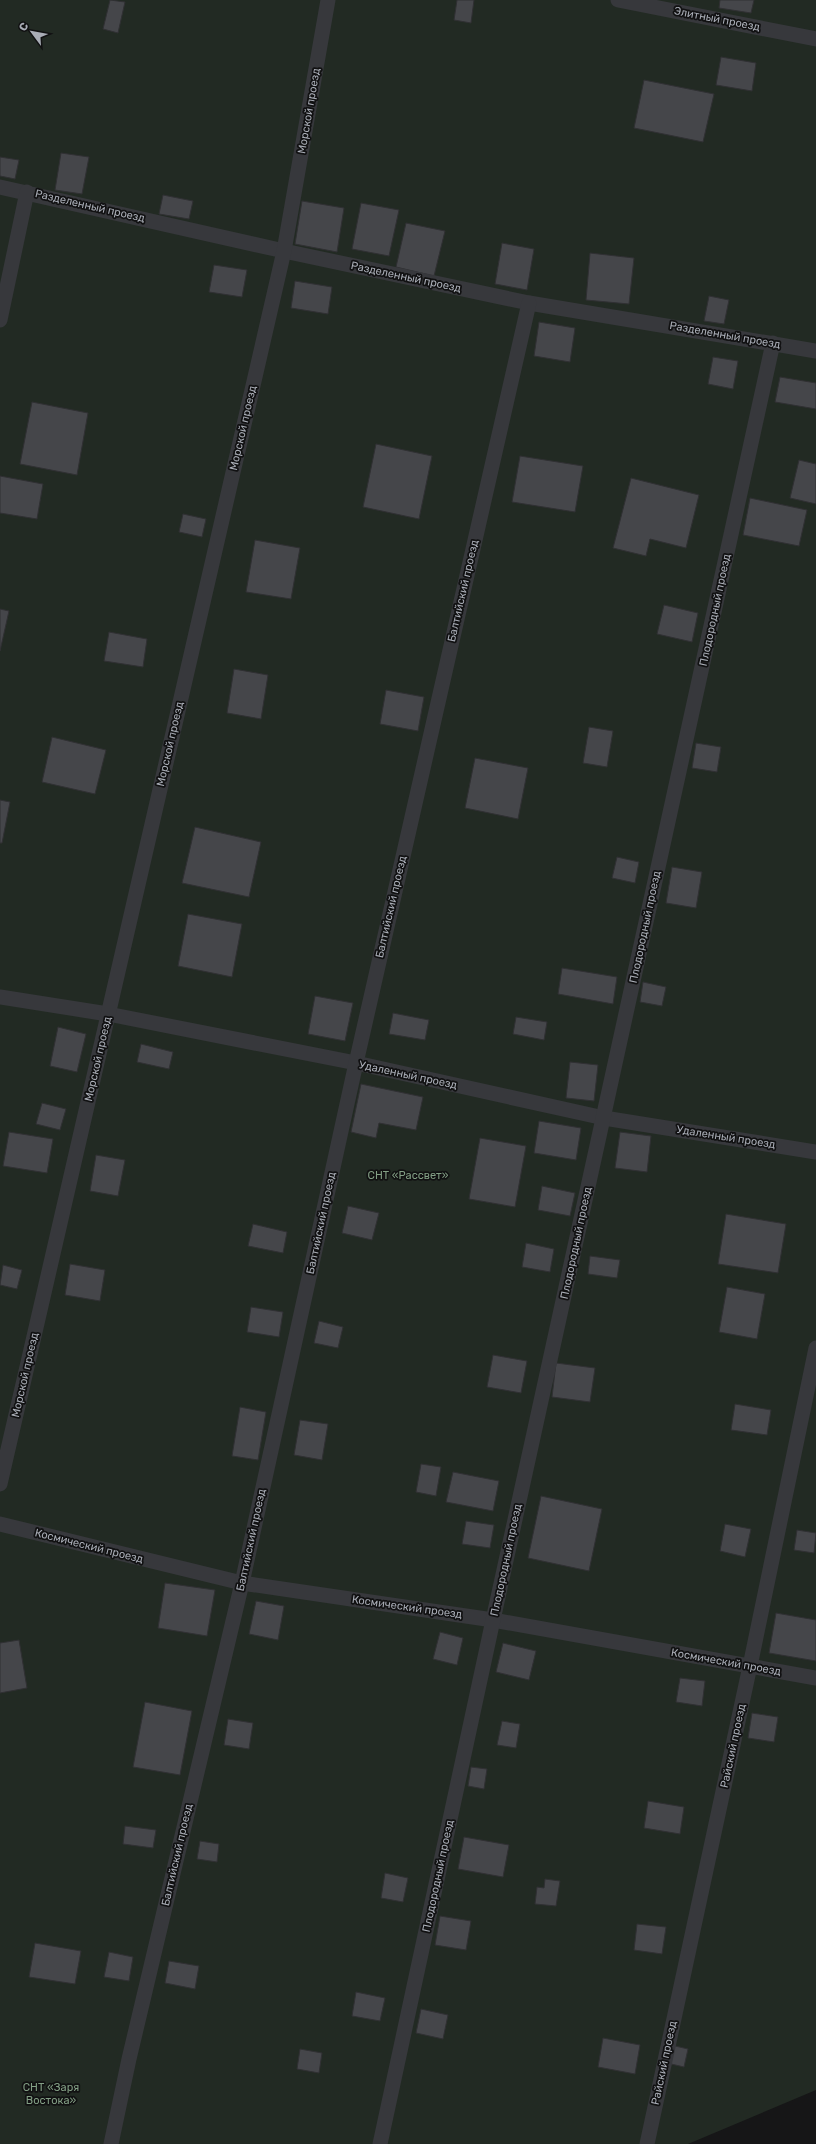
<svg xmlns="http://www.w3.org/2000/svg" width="816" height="2144" font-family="Rubik,sans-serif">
	<rect width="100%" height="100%" fill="#161617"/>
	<path fill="#222a23" d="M0 0H816V2090L688 2144H0Z"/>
	<g fill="#45464a" stroke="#303033">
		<path d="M110 0 125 2 118 33 103 29Z"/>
		<path d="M457 0H474L471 23 454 20Z"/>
		<path d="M720 0H754L751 13 719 8Z"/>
		<path d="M721 57 756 63 752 91 716 85Z"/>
		<path d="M644 80 714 94 703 142 634 128Z"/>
		<path d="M61 153 89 157 82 194 55 190Z"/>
		<path d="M0 157 19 160 15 179 0 176Z"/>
		<path d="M163 195 193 201 189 219 159 214Z"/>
		<path d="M302 201 344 208 337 252 295 244Z"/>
		<path d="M361 203 399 210 389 256 352 249Z"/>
		<path d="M406 223 445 231 434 276 396 267Z"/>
		<path d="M502 243 534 249 527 290 495 284Z"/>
		<path d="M590 253 634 258 629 304 586 300Z"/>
		<path d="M214 265 247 270 242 297 209 292Z"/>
		<path d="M295 281 332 287 328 314 291 308Z"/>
		<path d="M709 296 729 300 724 324 704 321Z"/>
		<path d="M539 322 575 328 570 362 534 356Z"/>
		<path d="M713 357 738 361 733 389 708 384Z"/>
		<path d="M780 377 816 383V409L775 402Z"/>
		<path d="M32 402 88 413 77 475 20 464Z"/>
		<path d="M376 444 432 456 419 519 363 507Z"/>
		<path d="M520 456 583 466 575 512 512 502Z"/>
		<path d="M799 460 816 464V504L790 498Z"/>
		<path d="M0 476 43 484 37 519 0 513Z"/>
		<path d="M631 478 699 495 686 548 650 539 646 556 613 548Z"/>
		<path d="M750 498 807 510 799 546 743 535Z"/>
		<path d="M183 514 206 519 202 537 179 532Z"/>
		<path d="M255 540 300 548 291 599 246 592Z"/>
		<path d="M664 605 698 613 692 642 657 634Z"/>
		<path d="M0 609 9 611 0 651Z"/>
		<path d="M109 632 147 639 143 667 104 661Z"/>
		<path d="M234 669 268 675 261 719 227 713Z"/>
		<path d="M386 690 424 697 418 731 380 724Z"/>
		<path d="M589 727 613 731 607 767 583 763Z"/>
		<path d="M52 737 106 750 95 794 42 782Z"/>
		<path d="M696 743 721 747 717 772 692 768Z"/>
		<path d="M475 758 528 768 518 819 465 808Z"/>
		<path d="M0 800 10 802 2 843H0Z"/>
		<path d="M195 827 261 842 249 897 182 883Z"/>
		<path d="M617 857 639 862 635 883 612 878Z"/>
		<path d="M672 867 702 872 696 908 666 903Z"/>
		<path d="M188 914 242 924 232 977 178 966Z"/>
		<path d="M562 968 617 977 613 1004 558 994Z"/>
		<path d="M643 982 666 987 662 1006 640 1002Z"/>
		<path d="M315 996 353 1003 345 1041 308 1034Z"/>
		<path d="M393 1013 429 1020 425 1040 389 1034Z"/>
		<path d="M516 1017 547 1022 544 1040 513 1034Z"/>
		<path d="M58 1027 86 1034 77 1072 50 1066Z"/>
		<path d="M141 1044 173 1052 169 1069 137 1062Z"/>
		<path d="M570 1062 598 1065 594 1101 566 1098Z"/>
		<path d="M361 1084 423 1097 416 1130 379 1123 376 1138 351 1132Z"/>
		<path d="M42 1103 66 1109 60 1130 36 1124Z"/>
		<path d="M539 1121 581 1128 576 1160 534 1153Z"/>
		<path d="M9 1132 53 1139 47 1173 3 1166Z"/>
		<path d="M620 1132 651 1136 647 1172 615 1168Z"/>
		<path d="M480 1138 526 1146 515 1207 469 1199Z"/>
		<path d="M96 1155 125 1160 118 1196 90 1191Z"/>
		<path d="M542 1186 575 1193 570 1216 538 1210Z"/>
		<path d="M348 1206 379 1213 372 1240 342 1233Z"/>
		<path d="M726 1214 786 1224 778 1273 718 1264Z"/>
		<path d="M253 1224 287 1232 283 1253 248 1246Z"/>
		<path d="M526 1243 554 1249 550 1272 522 1267Z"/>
		<path d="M590 1256 620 1260 617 1278 588 1274Z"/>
		<path d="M70 1264 105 1270 100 1301 65 1295Z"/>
		<path d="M3 1265 22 1270 17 1289 0 1285Z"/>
		<path d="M727 1287 765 1294 757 1339 719 1332Z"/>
		<path d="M251 1307 283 1312 279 1337 247 1332Z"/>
		<path d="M319 1321 343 1327 338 1348 314 1343Z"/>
		<path d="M493 1355 527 1361 521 1393 487 1387Z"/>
		<path d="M556 1363 595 1368 590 1402 552 1397Z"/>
		<path d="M735 1404 771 1410 767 1435 731 1430Z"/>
		<path d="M240 1407 266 1412 258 1460 232 1456Z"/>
		<path d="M300 1420 328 1424 322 1460 294 1455Z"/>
		<path d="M421 1464 441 1467 436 1496 416 1492Z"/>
		<path d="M453 1472 499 1481 493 1511 446 1502Z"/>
		<path d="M541 1496 602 1509 589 1571 528 1558Z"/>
		<path d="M466 1521 494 1525 490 1548 462 1544Z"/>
		<path d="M725 1524 751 1529 745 1557 720 1551Z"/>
		<path d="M797 1530 816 1533 814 1553 794 1550Z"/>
		<path d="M165 1583 215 1590 207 1636 158 1628Z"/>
		<path d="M256 1601 284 1606 278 1640 249 1634Z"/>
		<path d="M776 1613 816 1620V1661L769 1653Z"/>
		<path d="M440 1632 463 1638 457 1665 433 1659Z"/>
		<path d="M19 1640 27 1688 0 1693V1643Z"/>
		<path d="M503 1643 536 1651 529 1680 496 1672Z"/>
		<path d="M680 1678 705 1681 702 1706 676 1702Z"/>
		<path d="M145 1702 192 1711 180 1775 133 1767Z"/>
		<path d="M752 1713 778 1717 774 1742 748 1738Z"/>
		<path d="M228 1719 253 1723 249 1749 224 1745Z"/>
		<path d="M502 1721 520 1724 516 1748 497 1745Z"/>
		<path d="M471 1767 487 1769 484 1789 468 1786Z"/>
		<path d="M648 1801 684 1807 680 1834 644 1828Z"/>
		<path d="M125 1826 156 1830 153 1848 123 1844Z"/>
		<path d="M464 1837 509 1845 503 1877 458 1869Z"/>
		<path d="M200 1841 219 1844 217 1862 197 1859Z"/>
		<path d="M385 1873 408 1878 403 1902 381 1898Z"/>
		<path d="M545 1879 560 1881 556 1906 535 1904 537 1887 544 1888Z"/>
		<path d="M440 1916 471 1921 466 1950 435 1945Z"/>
		<path d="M637 1924 666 1927 662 1954 634 1950Z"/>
		<path d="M35 1943 81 1951 75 1984 29 1977Z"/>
		<path d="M109 1952 133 1957 129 1981 104 1977Z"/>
		<path d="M169 1961 199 1966 195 1989 165 1983Z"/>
		<path d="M356 1992 385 1998 380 2021 352 2016Z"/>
		<path d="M421 2009 448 2015 443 2039 416 2033Z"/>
		<path d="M603 2038 640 2045 635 2074 598 2067Z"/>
		<path d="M671 2045 688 2049 684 2067 667 2063Z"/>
		<path d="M300 2049 322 2053 319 2073 297 2069Z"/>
	</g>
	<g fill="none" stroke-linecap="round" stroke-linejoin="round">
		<g stroke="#37383c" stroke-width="15">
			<path d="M618 0 816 39"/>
			<path d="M0 187 284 251 529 303 816 351"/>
			<path d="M0 320 27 192"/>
			<path d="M0 997 108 1014 356 1063 604 1118 816 1152"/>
			<path d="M0 1484 284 251 328 0"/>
			<path d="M0 1524 242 1583 493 1620 816 1678"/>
			<path d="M111 2144 129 2059 242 1583 356 1063 529 303"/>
			<path d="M380 2144 493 1620 773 343"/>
			<path d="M647 2144 750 1666 816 1348"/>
		</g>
	</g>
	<g text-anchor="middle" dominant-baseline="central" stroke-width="3.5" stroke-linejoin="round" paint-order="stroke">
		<g font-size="11" fill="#a9adb6" stroke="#111112">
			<text transform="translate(717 19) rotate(11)">Элитный проезд</text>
			<text transform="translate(309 111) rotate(-80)">Морской проезд</text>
			<text transform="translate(90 206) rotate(13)">Разделенный проезд</text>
			<text transform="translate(406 277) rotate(12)">Разделенный проезд</text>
			<text transform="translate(725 335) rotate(10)">Разделенный проезд</text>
			<text transform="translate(243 428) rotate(-77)">Морской проезд</text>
			<text transform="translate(463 591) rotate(-77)">Балтийский проезд</text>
			<text transform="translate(715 610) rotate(-78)">Плодородный проезд</text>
			<text transform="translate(170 744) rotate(-77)">Морской проезд</text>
			<text transform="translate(391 907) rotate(-77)">Балтийский проезд</text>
			<text transform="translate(645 927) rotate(-78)">Плодородный проезд</text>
			<text transform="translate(98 1059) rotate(-77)">Морской проезд</text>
			<text transform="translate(408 1075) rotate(12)">Удаленный проезд</text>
			<text transform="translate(726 1137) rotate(9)">Удаленный проезд</text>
			<text transform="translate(321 1223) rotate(-78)">Балтийский проезд</text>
			<text transform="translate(576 1243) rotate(-78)">Плодородный проезд</text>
			<text transform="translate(25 1375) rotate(-77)">Морской проезд</text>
			<text transform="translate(251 1540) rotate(-78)">Балтийский проезд</text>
			<text transform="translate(89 1546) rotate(14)">Космический проезд</text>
			<text transform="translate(506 1560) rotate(-78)">Плодородный проезд</text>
			<text transform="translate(407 1607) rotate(8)">Космический проезд</text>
			<text transform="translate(726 1662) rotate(10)">Космический проезд</text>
			<text transform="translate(733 1746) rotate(-78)">Райский проезд</text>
			<text transform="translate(177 1855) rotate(-77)">Балтийский проезд</text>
			<text transform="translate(438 1876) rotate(-78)">Плодородный проезд</text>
			<text transform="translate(664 2063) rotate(-78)">Райский проезд</text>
		</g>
		<g font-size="11" fill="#839f85" stroke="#111112">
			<text x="408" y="1175">СНТ «Рассвет»</text>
			<text x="51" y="2087">СНТ «Заря<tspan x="51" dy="13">Востока»</tspan></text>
		</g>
	</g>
	<g transform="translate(32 32) rotate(302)" stroke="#111112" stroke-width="3" paint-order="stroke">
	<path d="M0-3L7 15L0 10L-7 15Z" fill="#a9adb6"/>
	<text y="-6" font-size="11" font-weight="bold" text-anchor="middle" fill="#a9adb6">С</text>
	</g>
</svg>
